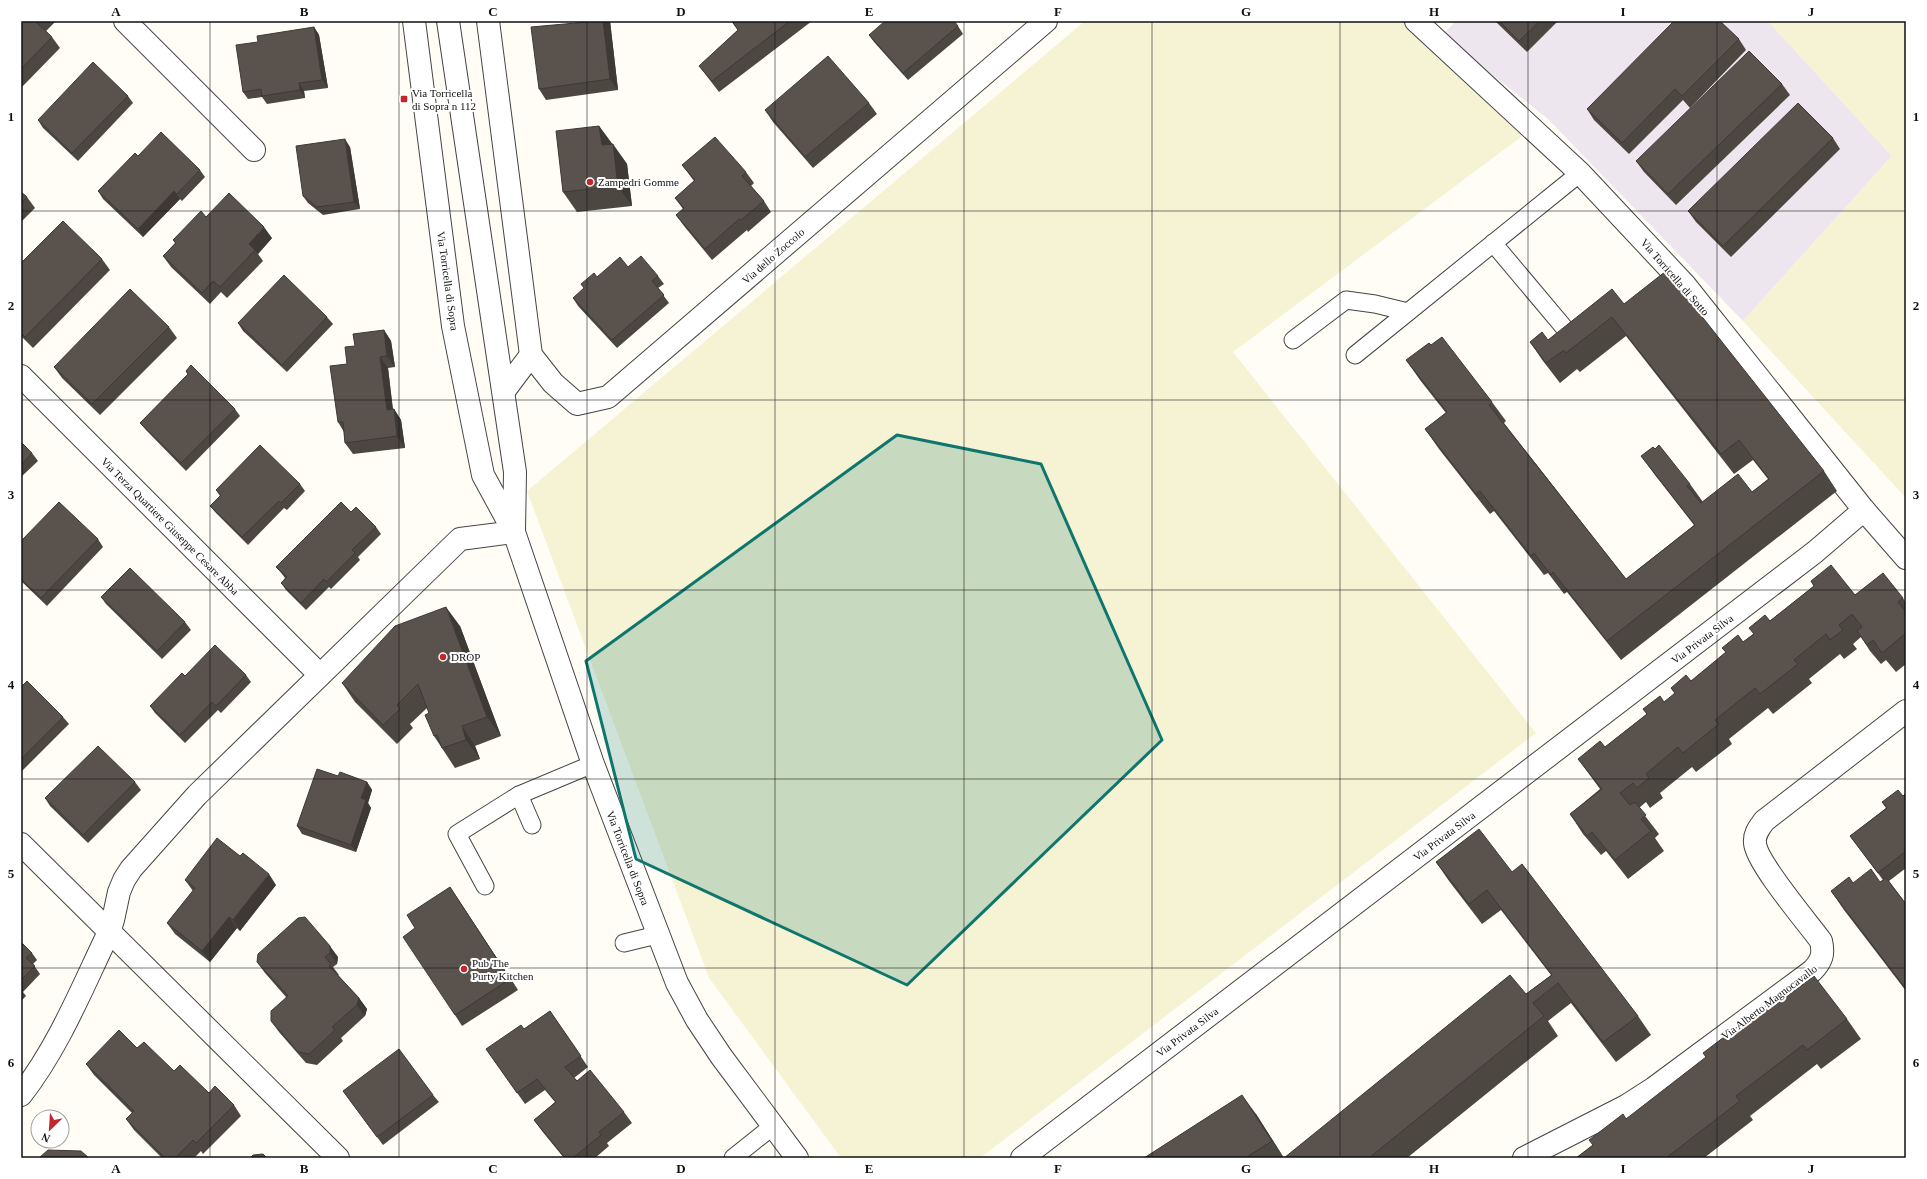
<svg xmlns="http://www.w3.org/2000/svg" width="1927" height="1179" font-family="Georgia,serif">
	<rect width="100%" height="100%" fill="#fffdf5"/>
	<path fill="#eee6ef" d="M1456 21H1768L1892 156 1743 321 1548 119 1442 35Z"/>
	<g fill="#f6f3d4">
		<path d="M1085 21H1410L1533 128 1233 352 1536 733 980 1158H841L709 978 527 491Z"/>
		<path d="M1768 21H1906V498L1743 321 1892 156Z"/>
	</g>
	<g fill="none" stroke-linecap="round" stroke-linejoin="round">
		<defs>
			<g id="service">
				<path d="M1493 243 1572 337"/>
				<path d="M1293 340 1346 300 1375 304 1408 312"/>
				<path d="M1355 355 1580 173"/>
				<path d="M519 795 532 825"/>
				<path d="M485 886 457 834 519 795 593 764"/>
				<path d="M624 943 657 935"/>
				<path d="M733 1158 773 1126"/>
			</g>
			<g id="minor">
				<path d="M125 21 254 150"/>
				<path d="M488 21 531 355"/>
				<path d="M1416 21 1580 173 1685 285 1864 510 1906 558"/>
				<path d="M531 355 553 383 577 404 608 397 1046 21"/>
				<path d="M21 376 320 675"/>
				<path d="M504 391 531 355"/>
				<path d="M21 844 338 1158"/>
				<path d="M21 1095C59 1046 82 988 109 932L113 920 119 892 124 880 131 869 197 795 460 539 514 532"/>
				<path d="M1022 1158 1815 552 1864 510"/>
				<path d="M1524 1158 1626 1106 1654 1088 1812 971C1822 961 1824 954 1821 941 1807 922 1756 862 1755 843 1754 834 1759 828 1764 821L1906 711"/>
			</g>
			<g id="tertiary">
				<path d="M414 21 453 326 483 475 514 532 593 764 677 983 697 1020 721 1056 797 1158"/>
				<path d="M448 21 515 472 514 531"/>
			</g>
		</defs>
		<use href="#service" stroke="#444" stroke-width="19"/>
		<use href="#minor" stroke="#444" stroke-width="24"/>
		<use href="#tertiary" stroke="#444" stroke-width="24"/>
		<use href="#service" stroke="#fff" stroke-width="17"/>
		<use href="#minor" stroke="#fff" stroke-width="22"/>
		<use href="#tertiary" stroke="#fff" stroke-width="22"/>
	</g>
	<g fill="#4d4742">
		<path d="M21 21H56L46 31 52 37 60 48 21 88Z"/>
		<path d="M587 21H610L618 90 546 100 539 89Z"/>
		<path d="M731 21H812L719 92 699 66 738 30Z"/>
		<path d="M1495 21H1558L1527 52Z"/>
		<path d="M958 26 963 34 908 80 874 42 869 35Z"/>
		<path d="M314 27 319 35 328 88 304 91 305 98 267 104 262 97 248 99 243 92 258 42Z"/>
		<path d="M1739 39 1746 50 1690 108 1683 100 1629 154 1594 120 1587 109Z"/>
		<path d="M1782 84 1790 95 1676 205 1644 172 1636 161Z"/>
		<path d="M128 96 133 103 78 161 43 128 38 120Z"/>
		<path d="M869 103 877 114 813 168 773 122 765 110Z"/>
		<path d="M599 126 627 164 632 206 577 212 563 192Z"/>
		<path d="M1833 138 1840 149 1731 257 1696 222 1688 211Z"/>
		<path d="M350 147 360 209 323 215 308 203 303 196Z"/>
		<path d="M138 156 200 170 205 177 182 201 180 199 143 237 103 199 98 191Z"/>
		<path d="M682 165 746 172 754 183 751 186 764 201 771 212 748 232 747 230 712 260 684 226 676 215 683 209 675 198 694 181Z"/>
		<path d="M21 192 27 197 35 208 21 222Z"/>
		<path d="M272 238 258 254 263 261 227 298 221 292 210 304 171 267 163 256 175 243 173 240Z"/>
		<path d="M102 259 110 270 33 348 21 336V263Z"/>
		<path d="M628 267 658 276 664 284 658 288 669 303 617 348 578 306 573 298 597 277Z"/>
		<path d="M1624 304 1824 471 1837 491 1621 660 1567 592 1564 594 1548 573 1544 575 1494 511 1490 514 1439 449 1425 429 1446 413 1420 380 1406 360 1492 402 1506 421 1504 423 1626 579 1694 525 1655 475 1641 456 1690 484 1703 502 1752 492 1768 479 1753 460 1734 474 1626 336 1580 372 1577 369 1560 383 1543 361 1530 342 1548 340Z"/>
		<path d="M327 317 333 324 287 372 243 331 238 323Z"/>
		<path d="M169 327 177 338 100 415 62 378 54 367Z"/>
		<path d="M384 330 391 341 395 367 388 368 393 409H394L401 420 405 448 353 454 345 443 344 432 338 422 347 364 355 346Z"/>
		<path d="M186 371 235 409 240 416 186 471 146 430 140 423 188 375Z"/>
		<path d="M21 442 32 453 38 461 21 477Z"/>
		<path d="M300 484 305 491 287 510 284 508 248 545 216 513 210 506 220 496 216 490Z"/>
		<path d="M351 512 376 527 381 534 358 557 360 560 331 589 329 587 306 610 286 590 281 583 285 578 282 574 276 567Z"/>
		<path d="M98 539 103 547 47 606 21 581V541Z"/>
		<path d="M1811 581 1855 595 1903 598 1906 603V664L1896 672 1886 660 1881 664 1870 651 1861 637 1853 644 1857 649 1844 659 1840 654 1809 679 1812 683 1773 714 1768 708 1729 739 1732 744 1696 772 1692 767 1660 793 1663 798 1650 808 1646 802 1639 808 1659 834 1655 838 1664 851 1628 879 1606 851 1601 855 1583 834 1570 814 1600 789 1578 759 1605 747 1647 714 1643 709 1664 702 1675 694 1671 688 1691 681 1726 653 1722 648 1743 642 1814 586Z"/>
		<path d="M101 597 185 622 191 630 162 659 106 604Z"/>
		<path d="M460 626 501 736 475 746 480 759 455 768 434 736 429 713 427 708 410 724 413 728 397 744 355 702 342 683Z"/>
		<path d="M246 675 251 682 221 713 218 710 185 743 155 713 150 706Z"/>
		<path d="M21 687 63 717 69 724 21 772Z"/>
		<path d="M338 776 367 782 372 790 368 803 371 808 356 852 302 834 297 826Z"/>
		<path d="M135 782 141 790 88 843 50 806 45 798Z"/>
		<path d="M1906 793V868L1889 881 1906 904V991L1844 910 1831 891 1853 883 1880 882 1883 880 1850 836 1886 808 1882 802 1903 796Z"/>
		<path d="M1436 862 1512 872 1638 1016 1651 1035 1616 1062 1571 1003 1548 1021 1558 1036 1407 1158H1284L1526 994 1551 975 1501 910 1482 924 1449 881Z"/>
		<path d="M185 880 276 885 240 931 237 928 210 962 175 934 167 923 193 891Z"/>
		<path d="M450 887 518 990 462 1026 455 1015 415 928Z"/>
		<path d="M298 918 338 957 337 964 333 967 339 975H338L359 998 367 1009 365 1016 341 1038 343 1041 317 1065 306 1063 279 1032 271 1021 286 997 265 973 257 962Z"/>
		<path d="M21 942 32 953 37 960 33 964 40 974 23 992 26 996 21 1001Z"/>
		<path d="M1774 1006 1847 1019 1861 1039 1821 1069 1817 1064 1750 1116 1753 1120 1704 1158H1576Z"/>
		<path d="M550 1011 588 1067 574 1078 577 1081 624 1112 632 1123 607 1143 609 1146 595 1158H564L542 1131 534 1120 555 1102 545 1090 525 1104 486 1049 524 1029Z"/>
		<path d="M137 1048 209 1093 234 1105 241 1116 203 1154 201 1151 194 1158H162L134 1130 126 1119 132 1113 94 1075 86 1064Z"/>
		<path d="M343 1091 433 1095 439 1102 383 1145Z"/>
		<path d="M1256 1114 1284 1158H1144Z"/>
	</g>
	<g fill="#3f3936">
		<path d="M603 21H610L618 90 610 79Z"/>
		<path d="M314 27 319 35 328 88 322 80Z"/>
		<path d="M299 83 304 91 305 98 300 90Z"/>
		<path d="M599 126 613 145H602Z"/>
		<path d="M345 139 350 147 360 209 354 202Z"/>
		<path d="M613 144 627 164 632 206 618 186Z"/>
		<path d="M174 191 180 199 143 237 138 229Z"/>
		<path d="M264 227 272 238 258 254 255 250 249 244Z"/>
		<path d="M384 330 391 341 395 367 387 356Z"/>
		<path d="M380 357 388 368 394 421 387 410Z"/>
		<path d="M394 409 401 420 405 448 397 436Z"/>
		<path d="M446 607 460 626 501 736 487 717Z"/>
		<path d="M462 726 475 746 480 759 466 740Z"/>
		<path d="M367 782 372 790 368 803 371 808 356 852 351 845 361 798Z"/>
		<path d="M269 874 276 885 240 931 233 920Z"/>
		<path d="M450 887 457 898 518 990 510 979Z"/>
		<path d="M229 917 237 928 210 962 202 951Z"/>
		<path d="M330 946 338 957 337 964 330 953Z"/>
		<path d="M359 998 367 1009 365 1016 357 1005Z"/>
		<path d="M1242 1095 1256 1114 1284 1158 1272 1141Z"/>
	</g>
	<g fill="#5a524d" stroke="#3f3936">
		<path d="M21 21H38L36 22 52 37 21 69Z"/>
		<path d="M587 21H603L610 79 539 89 531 27 587 22Z"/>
		<path d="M732 21H790L712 81 699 66 738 30Z"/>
		<path d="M885 21H954L958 26 903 73 869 35Z"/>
		<path d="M1499 21H1540L1519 41Z"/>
		<path d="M1674 21H1720L1739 39 1682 96 1675 89 1622 143 1587 109Z"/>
		<path d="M314 27 322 80 299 83 300 90 262 96 261 89 243 92 236 45 258 42 257 36Z"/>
		<path d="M1749 51 1782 84 1668 194 1636 161Z"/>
		<path d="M828 56 869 103 805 157 765 110Z"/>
		<path d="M93 62 128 96 72 153 38 120Z"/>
		<path d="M1798 103 1833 138 1723 246 1688 211Z"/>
		<path d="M599 126 602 145 613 144 618 186 563 192 556 131Z"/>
		<path d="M161 132 200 170 177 194 174 191 138 229 98 191 135 153 138 156Z"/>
		<path d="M715 137 746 172 742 176 764 201 741 220 739 219 705 249 676 215 684 208 675 198 695 180 682 165Z"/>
		<path d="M345 139 354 202 317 207 303 196 296 146Z"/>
		<path d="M21 192 27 197 21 203Z"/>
		<path d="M229 193 264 227 249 244 255 250 220 287 213 281 202 293 163 256 176 243 173 240 201 211 206 217Z"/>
		<path d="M63 221 102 259 25 337 21 333V263Z"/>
		<path d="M641 256 658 276 652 281 664 295 612 340 573 298 584 288 581 284 594 273 597 277 620 257 628 267Z"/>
		<path d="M1666 271 1824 471 1607 641 1553 572 1551 575 1534 553 1531 556 1480 491 1476 494 1425 429 1447 412 1406 360 1429 343 1431 345 1442 337 1492 402 1489 405 1626 579 1695 525 1641 456 1653 447 1655 449 1659 445 1690 484 1687 486 1701 503 1738 474 1752 492 1769 479 1739 440 1721 454 1612 317 1566 353 1564 350 1546 363 1530 342 1542 332 1548 340 1612 289 1624 304Z"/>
		<path d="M284 275 327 317 282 365 238 323Z"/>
		<path d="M130 289 169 327 92 404 54 367Z"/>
		<path d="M384 330 387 356 380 357 387 410 394 409 397 436 345 443 343 422H338L330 366 347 364 345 347 355 346 353 334Z"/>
		<path d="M191 365 235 409 181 463 140 423 188 374 186 371Z"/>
		<path d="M21 442 32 453 21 465Z"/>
		<path d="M260 445 300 484 281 503 279 501 242 537 210 506 221 495 216 490Z"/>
		<path d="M59 502 98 539 41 598 21 579V541Z"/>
		<path d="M341 502 351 512 356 507 376 527 352 550 355 553 326 582 324 579 301 603 281 583 287 577 276 567Z"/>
		<path d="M1831 565 1855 595 1883 573 1903 598 1898 602 1906 612V633L1882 653 1873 640 1867 645 1857 631 1862 627 1852 614 1839 625 1843 630 1830 640 1826 634 1794 660 1798 664 1760 694 1755 688 1715 720 1719 724 1683 753 1678 747 1646 774 1649 778 1637 788 1633 783 1620 793 1630 805 1635 802 1646 815 1641 819 1651 831 1615 860 1592 832 1587 836 1570 814 1602 789 1578 759 1600 741 1605 747 1647 714 1643 709 1660 696 1664 702 1675 693 1671 688 1686 675 1691 681 1726 652 1722 648 1738 635 1743 642 1754 634 1749 628 1765 615 1770 621 1814 586 1811 581Z"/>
		<path d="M130 568 185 622 157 651 101 597Z"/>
		<path d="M446 607 487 717 462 726 466 740 442 748 437 735 434 736 425 715 429 713 418 684 397 705 400 709 383 725 342 683 395 626Z"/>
		<path d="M215 645 246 675 216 706 212 702 180 735 150 706 182 673 185 676Z"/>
		<path d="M27 681 63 717 21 759V687Z"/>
		<path d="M98 746 135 782 83 835 45 798Z"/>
		<path d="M317 769 338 776 340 772 367 782 361 798 366 800 351 845 297 826Z"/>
		<path d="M1898 790 1903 796 1906 793V851L1878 873 1850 836 1887 808 1882 802Z"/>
		<path d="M1479 829 1512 872 1522 864 1638 1016 1603 1042 1558 983 1533 1003 1544 1016 1369 1158H1284L1510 975 1526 994 1552 975 1487 890 1469 904 1436 862Z"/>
		<path d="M217 838 240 856 243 853 269 874 233 920 229 917 202 951 167 923 195 888 185 880Z"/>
		<path d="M1871 869 1880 882 1886 878 1906 904V989L1831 891 1849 877 1853 883Z"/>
		<path d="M450 887 510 979 455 1015 403 937 415 928 407 915Z"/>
		<path d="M305 917 330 946V953L325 957 331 964 329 966 359 998 357 1005 332 1027 335 1030 309 1054 298 1052 271 1021V1011L288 996 257 962 258 954 298 918Z"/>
		<path d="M21 942 32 953 26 958 35 966 21 980Z"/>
		<path d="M1814 976 1847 1019 1807 1050 1803 1045 1736 1096 1740 1101 1666 1158H1576L1593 1145 1589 1140 1623 1114 1626 1119 1706 1057 1703 1053 1770 1002 1774 1006Z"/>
		<path d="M550 1011 581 1056 565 1067 577 1081 590 1070 624 1112 599 1132 601 1135 573 1158H565L534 1120 556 1102 537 1079 517 1093 486 1049 521 1025 524 1029Z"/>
		<path d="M119 1030 137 1048 144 1042 174 1071 180 1065 209 1093 215 1086 234 1105 196 1143 193 1140 175 1158H165L126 1119 134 1111 86 1064Z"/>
		<path d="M399 1049 433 1095 377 1137 343 1091Z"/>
		<path d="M1242 1095 1272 1141 1245 1158H1144Z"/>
		<path d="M48 1150 81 1151 89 1158H39Z"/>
		<path d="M263 1154 267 1158H250L253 1155Z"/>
	</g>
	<path fill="#0f766e" fill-opacity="0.2" stroke="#0f766e" stroke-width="3" stroke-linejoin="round" d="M897 435 1041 464 1162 740 907 985 636 859 586 661Z"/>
	<path fill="none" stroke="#111" stroke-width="1" stroke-opacity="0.55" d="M210 21V1158M399 21V1158M587 21V1158M775 21V1158M964 21V1158M1152 21V1158M1340 21V1158M1528 21V1158M1717 21V1158M21 211H1906M21 400H1906M21 590H1906M21 779H1906M21 968H1906"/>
	<g fill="#c4262e" stroke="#fff" stroke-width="1.5">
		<rect x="400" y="95" width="8" height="8" rx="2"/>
		<circle cx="590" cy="182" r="4"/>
		<circle cx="443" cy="657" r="4"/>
		<circle cx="464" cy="969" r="4"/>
	</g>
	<g text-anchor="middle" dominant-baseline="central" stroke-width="4" stroke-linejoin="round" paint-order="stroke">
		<g font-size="11" fill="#111" stroke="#fff" text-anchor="start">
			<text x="412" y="93">Via Torricella<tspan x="412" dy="13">di Sopra n 112</tspan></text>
			<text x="598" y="182">Zampedri Gomme</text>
			<text x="451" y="657">DROP</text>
			<text x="472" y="963">Pub The<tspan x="472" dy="13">Purty Kitchen</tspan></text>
		</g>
		<g font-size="11" fill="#111" stroke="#fff">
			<text transform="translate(773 256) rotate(-41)">Via dello Zoccolo</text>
			<text transform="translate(1675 277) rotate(49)">Via Torricella di Sotto</text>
			<text transform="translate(448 281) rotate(82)">Via Torricella di Sopra</text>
			<text transform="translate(170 526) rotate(45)">Via Terza Quartiere Giuseppe Cesare Abba</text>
			<text transform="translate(1702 639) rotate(-37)">Via Privata Silva</text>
			<text transform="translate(1444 836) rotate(-37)">Via Privata Silva</text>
			<text transform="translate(628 858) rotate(69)">Via Torricella di Sopra</text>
			<text transform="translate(1769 1002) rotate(-37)">Via Alberto Magnocavallo</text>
			<text transform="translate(1187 1032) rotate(-37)">Via Privata Silva</text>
		</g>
	</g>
	<rect width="1927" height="1179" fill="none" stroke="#ffffff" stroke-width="44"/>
	<g transform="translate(50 1129) rotate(205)"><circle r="19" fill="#ffffff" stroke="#a0a0a0"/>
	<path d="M0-3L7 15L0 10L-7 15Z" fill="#c4262e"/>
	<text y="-6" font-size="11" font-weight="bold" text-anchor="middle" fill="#111111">N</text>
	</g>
	<rect x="22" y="22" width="1883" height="1135" fill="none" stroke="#111" stroke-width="1.5"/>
	<g font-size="13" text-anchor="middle" font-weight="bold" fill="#111">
		<text x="116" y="16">A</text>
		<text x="304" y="16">B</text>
		<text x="493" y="16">C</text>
		<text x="681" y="16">D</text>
		<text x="869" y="16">E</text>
		<text x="1058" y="16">F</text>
		<text x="1246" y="16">G</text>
		<text x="1434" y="16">H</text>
		<text x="1623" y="16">I</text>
		<text x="1811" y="16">J</text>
		<text x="11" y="121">1</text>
		<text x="1916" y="121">1</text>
		<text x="11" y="310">2</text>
		<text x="1916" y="310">2</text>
		<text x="11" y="499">3</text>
		<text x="1916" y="499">3</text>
		<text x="11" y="689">4</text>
		<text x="1916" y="689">4</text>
		<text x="11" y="878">5</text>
		<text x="1916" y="878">5</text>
		<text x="11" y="1067">6</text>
		<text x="1916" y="1067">6</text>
		<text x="116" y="1173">A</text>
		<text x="304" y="1173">B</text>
		<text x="493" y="1173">C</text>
		<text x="681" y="1173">D</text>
		<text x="869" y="1173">E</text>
		<text x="1058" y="1173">F</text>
		<text x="1246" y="1173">G</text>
		<text x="1434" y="1173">H</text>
		<text x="1623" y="1173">I</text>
		<text x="1811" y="1173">J</text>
	</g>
</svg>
